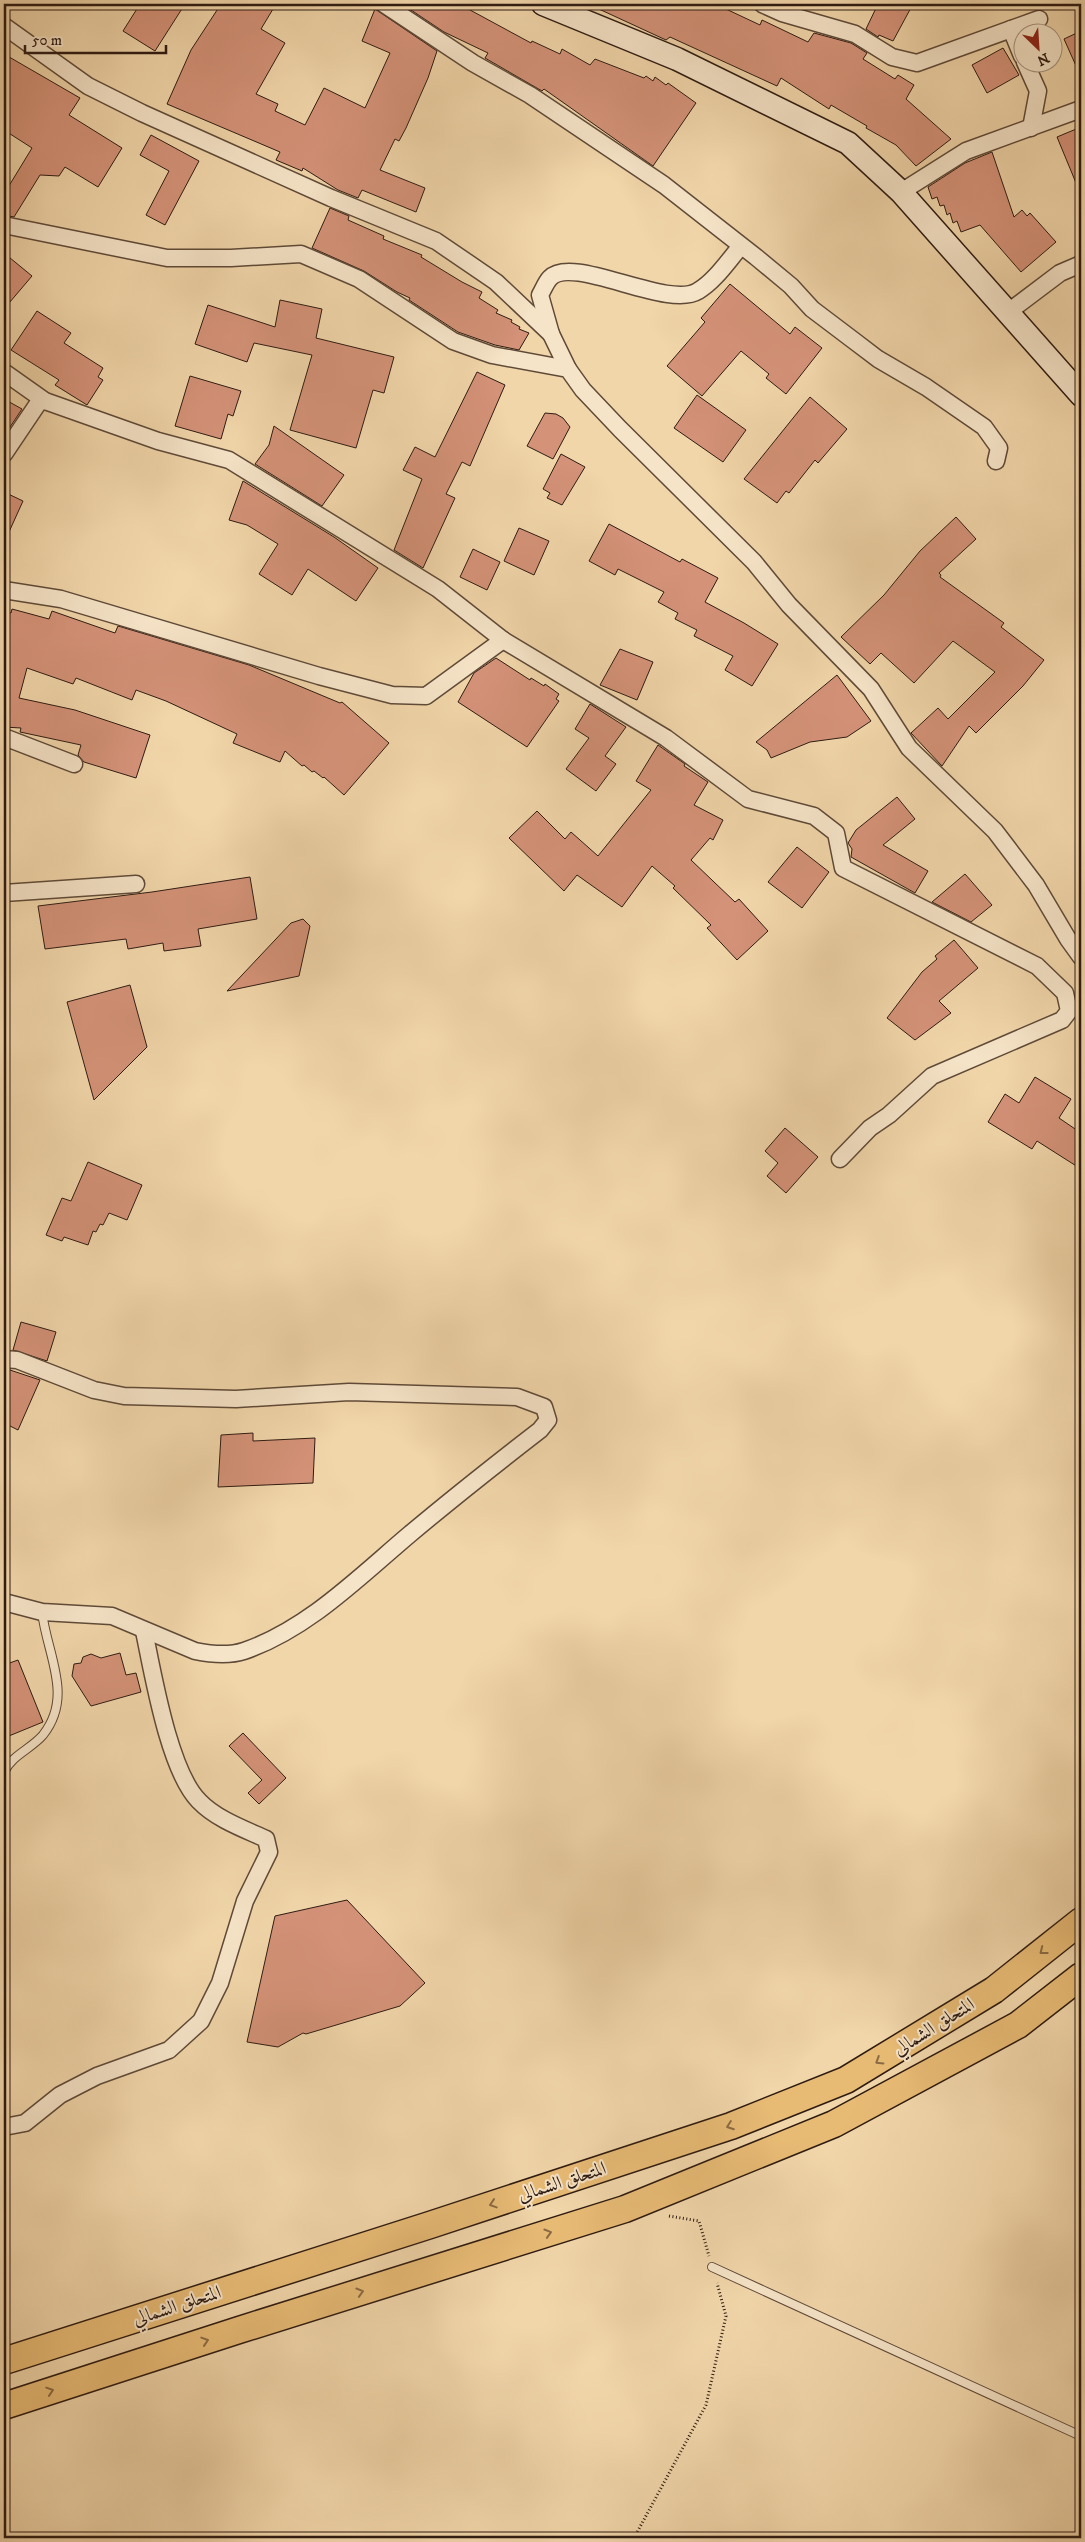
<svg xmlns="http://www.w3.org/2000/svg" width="1085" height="2542" font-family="'IM FELL DW Pica',Amiri,serif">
	<rect width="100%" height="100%" fill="#f1d6aa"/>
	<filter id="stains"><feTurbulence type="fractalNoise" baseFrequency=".004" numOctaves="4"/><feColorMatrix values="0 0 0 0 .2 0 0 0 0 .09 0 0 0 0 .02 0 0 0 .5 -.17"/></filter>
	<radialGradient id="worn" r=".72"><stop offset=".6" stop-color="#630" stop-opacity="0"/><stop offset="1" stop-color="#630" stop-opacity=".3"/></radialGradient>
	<g fill="#d49278" stroke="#2e1b12">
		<path d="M140 4H185L155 51 123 31Z"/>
		<path d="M221 4H276L261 29 285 43 256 94 278 104 275 111 305 125 324 88 365 108 390 53 362 41 375 9 437 51 428 78 406 128 399 141 395 139 380 170 425 188 416 212 362 190 358 198 338 190 303 168 302 171 276 160 280 152 167 104 191 50Z"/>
		<path d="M402 4H459L531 43 532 41 560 54 562 49 590 65 595 59 644 78 646 76 653 81 655 77 666 85 668 83 696 103 653 166 544 89 542 91 485 58 488 53 444 32Z"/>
		<path d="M588 4H729L726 9 760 25 762 20 808 42 814 33 851 43 867 53 863 59 895 79 898 75 914 85 906 99 951 139 916 166 896 145 866 128 867 126 831 105 829 109 781 78 777 86 670 37 666 40Z"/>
		<path d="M878 4H913L893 41 879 35 878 37 866 29Z"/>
		<path d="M1081 31V77L1064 39Z"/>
		<path d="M1003 48 1019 75 987 93 972 65Z"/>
		<path d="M4 54 80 98 69 115 122 148 98 187 65 167 59 176 40 175 14 217 4 215V194L32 148 4 130Z"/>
		<path d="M1081 127V195L1057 137Z"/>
		<path d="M151 135 199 161 165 225 146 215 169 171 140 155Z"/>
		<path d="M992 152 1014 217 1022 210 1027 216 1030 213 1056 242 1021 272 980 225 961 232 957 221 953 223 950 213 947 215 944 205 940 206 937 197 932 199 928 187 965 163Z"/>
		<path d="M330 208 349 216 348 220 384 236 383 239 422 255 421 257 462 282 482 292 479 298 498 310 496 313 512 320 511 322 520 327 519 329 529 333 519 350 495 345 458 332 409 300 410 298 397 292 364 271 312 248Z"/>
		<path d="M4 253 32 276 4 309Z"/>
		<path d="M730 284 790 334 795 327 822 348 786 394 766 378 769 374 741 351 702 396 667 366 705 322 701 318Z"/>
		<path d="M280 300 322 309 316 338 394 357 384 393 373 390 356 448 290 430 312 355 254 343 247 362 195 344 208 305 275 327Z"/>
		<path d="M37 311 71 333 64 343 103 368 98 377 103 380 87 405 55 385 59 380 11 350Z"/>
		<path d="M477 372 505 385 470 466 462 462 446 494 455 498 423 568 394 550 422 479 403 470 415 447 435 457Z"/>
		<path d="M190 376 241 391 233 416 228 414 221 439 175 426Z"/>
		<path d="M697 395 746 430 723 462 674 428Z"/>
		<path d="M810 397 847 429 818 463 815 460 789 493 786 491 777 503 744 479Z"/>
		<path d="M4 399 22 409 4 436Z"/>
		<path d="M545 413 556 414 563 418 570 427 553 459 527 446Z"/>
		<path d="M274 426 344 475 322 506 255 464 269 445Z"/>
		<path d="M561 454 585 467 562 505 547 498 550 493 543 489Z"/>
		<path d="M243 481 334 537 378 568 356 601 308 569 292 595 259 574 278 544 247 525 229 520Z"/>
		<path d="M4 492 23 501 4 543Z"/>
		<path d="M956 517 976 539 939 573 941 575 940 577 1004 623 1001 627 1044 660 1023 686 976 733 969 726 942 766 911 733 938 708 948 719 995 672 953 641 914 683 881 653 870 664 841 637 884 595 920 551Z"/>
		<path d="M609 524 680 562 682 559 718 578 705 602 744 623 778 644 752 686 725 670 733 656 694 636 697 630 675 619 678 613 658 602 664 592 618 569 615 575 589 561Z"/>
		<path d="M519 528 549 541 534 575 504 561Z"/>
		<path d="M473 549 500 562 487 590 460 577Z"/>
		<path d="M12 609 49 619 52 611 115 633 118 626 249 665 340 703 342 702 389 743 344 795 324 777 323 778 314 771 312 772 304 765 302 766 285 751 280 762 233 743 237 734 166 701 136 690 132 700 76 678 73 684 27 668 19 698 75 710 150 735 136 778 84 762 78 755 81 745 20 732 21 728 4 727V611L11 613Z"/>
		<path d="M620 649 653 662 637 700 600 685Z"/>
		<path d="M496 658 530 680 531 678 544 686 545 684 559 694 556 699 559 701 527 747 458 702 474 673Z"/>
		<path d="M837 675 871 721 847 737 810 742 771 758 767 750 756 742Z"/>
		<path d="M590 704 626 727 605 756 616 764 596 791 566 769 589 738 575 729Z"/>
		<path d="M658 745 685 764 684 766 708 782 694 805 723 820 713 840 710 838 691 860 735 902 739 899 768 931 737 960 707 928 711 925 673 888 675 886 652 866 622 907 577 875 564 891 509 838 537 811 565 839 571 832 598 856 651 790 636 781Z"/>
		<path d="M897 797 915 819 883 845 928 871 915 893 851 857 852 849 848 843 856 830Z"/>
		<path d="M797 847 829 872 802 908 768 882Z"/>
		<path d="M965 874 992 905 971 922 932 902Z"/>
		<path d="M250 877 257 919 198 929 201 946 164 951 163 943 128 949 126 939 45 949 38 906 152 892Z"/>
		<path d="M303 919 310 926 299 976 227 991 291 923Z"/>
		<path d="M954 940 978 968 939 1001 951 1013 915 1040 887 1018 922 972 937 959 935 956Z"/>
		<path d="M130 985 147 1047 94 1100 67 1002Z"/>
		<path d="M1035 1077 1071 1099 1059 1118 1081 1133V1169L1037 1141 1032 1149 988 1122 1005 1094 1019 1103Z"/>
		<path d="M785 1128 818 1157 786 1193 767 1176 778 1163 765 1151Z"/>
		<path d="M88 1162 142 1185 127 1220 109 1213 103 1225 100 1224 96 1232 93 1231 88 1245 64 1237 62 1241 46 1235 62 1198 71 1201Z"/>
		<path d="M21 1322 56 1332 47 1361 13 1350Z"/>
		<path d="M7 1369 40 1380 18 1430 4 1423V1381Z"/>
		<path d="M253 1433V1441L315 1438 313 1483 218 1487 221 1435Z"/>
		<path d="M120 1653 126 1675 136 1673 141 1692 91 1706 72 1676 74 1664 81 1663 83 1657 91 1654 101 1658Z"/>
		<path d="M18 1660 43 1722 4 1738V1665Z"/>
		<path d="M243 1733 286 1778 259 1804 248 1793 262 1780 229 1746Z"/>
		<path d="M347 1900 425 1983 400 2006 306 2034 303 2033 278 2047 247 2042 275 1916Z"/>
	</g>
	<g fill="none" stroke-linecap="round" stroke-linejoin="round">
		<defs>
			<g id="service">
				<path d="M4 1772C12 1755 31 1749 43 1735 74 1696 47 1655 42 1612"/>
				<path d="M712 2267 1081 2436"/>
			</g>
			<g id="minor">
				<path d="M384 4 473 63 530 95 664 185 756 257 791 286 812 309 853 340 878 359 926 387 984 427 999 448 996 461"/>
				<path d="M762 4 782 13 855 34 892 57 917 63 1039 19"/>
				<path d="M4 26 88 86 142 113 331 198 436 241 496 282 551 334 568 369"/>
				<path d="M1011 29 1022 56"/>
				<path d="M1025 62 1038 91 1031 128"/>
				<path d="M901 192 966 151 1081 109"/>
				<path d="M4 225 167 258H231L301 254 359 279 453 341 492 355 568 369 583 390 620 429 754 562 789 605 871 689 909 748 995 831 1036 885 1068 939 1081 957"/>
				<path d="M1007 313 1060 273 1081 264"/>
				<path d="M551 334 540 295C543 290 546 282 550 278 572 254 668 310 698 291 715 281 728 261 741 246"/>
				<path d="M4 372 45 401 158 441 229 460 438 589 503 640 666 738 748 799 814 816 836 833 843 868 1037 966 1065 993 1069 1011 1062 1020 932 1076 889 1115 870 1128 840 1159"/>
				<path d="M4 454 39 402 45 401"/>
				<path d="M4 590 61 599 319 676 392 695 426 696 503 640"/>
				<path d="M4 737 74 764"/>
				<path d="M4 893 136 884"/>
				<path d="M4 1359 17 1360 94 1390 124 1396 236 1399 349 1392 517 1397 544 1407 548 1420 540 1430C496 1464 453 1498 410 1534 359 1577 308 1629 244 1651 229 1656 210 1654 195 1651L112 1616 42 1612 4 1602"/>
				<path d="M4 2127 25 2123 60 2095 97 2076 169 2050 201 2021 220 1983 245 1901 269 1852 266 1839C244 1829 216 1819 199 1801 169 1771 153 1674 144 1631"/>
			</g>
			<path id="secondary" d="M543 4 677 59 848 143 901 192 1081 395"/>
			<g id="trunk">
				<path d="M4 2361 430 2225 731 2126 846 2080 994 1990 1081 1921"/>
				<path d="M4 2406 239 2330 625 2209 834 2124 1018 2025 1081 1976"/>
			</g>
		</defs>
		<use href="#service" stroke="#5f4a38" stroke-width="10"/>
		<use href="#minor" stroke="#5f4a38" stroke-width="19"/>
		<use href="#secondary" stroke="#2e1b12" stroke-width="25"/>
		<use href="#trunk" stroke="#2e1b12" stroke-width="29"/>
		<g stroke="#2e1b12" stroke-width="3" stroke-dasharray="1 2.5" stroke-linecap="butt">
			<path d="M669 2216 699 2221 709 2256"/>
			<path d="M634 2538 706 2405 726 2316 717 2283"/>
		</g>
		<use href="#service" stroke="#f6e4c8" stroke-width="8"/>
		<use href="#minor" stroke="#f6e4c8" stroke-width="16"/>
		<use href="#secondary" stroke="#f6e4c8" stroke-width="22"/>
		<use href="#trunk" stroke="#e8bb75" stroke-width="26"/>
	</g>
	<defs><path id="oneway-chevron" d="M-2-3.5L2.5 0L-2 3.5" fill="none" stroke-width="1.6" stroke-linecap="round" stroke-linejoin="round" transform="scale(1.25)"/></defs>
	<g stroke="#8b6b44">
		<use href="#oneway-chevron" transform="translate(1043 1951) rotate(142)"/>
		<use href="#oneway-chevron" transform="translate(879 2061) rotate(148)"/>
		<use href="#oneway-chevron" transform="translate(730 2126) rotate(160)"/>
		<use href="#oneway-chevron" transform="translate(493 2204) rotate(162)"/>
		<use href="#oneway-chevron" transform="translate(548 2233) rotate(-17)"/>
		<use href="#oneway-chevron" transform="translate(360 2292) rotate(-17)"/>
		<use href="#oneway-chevron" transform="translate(205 2341) rotate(-18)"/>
		<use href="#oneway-chevron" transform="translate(50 2391) rotate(-18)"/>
	</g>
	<g text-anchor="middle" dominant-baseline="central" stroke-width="4" stroke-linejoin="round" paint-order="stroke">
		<g font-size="19" fill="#2e1b12" stroke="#f6e4c8">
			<text transform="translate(934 2027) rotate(-32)">المتحلق الشمالي</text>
			<text transform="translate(562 2182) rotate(-18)">المتحلق الشمالي</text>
			<text transform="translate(177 2306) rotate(-18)">المتحلق الشمالي</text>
		</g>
	</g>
	<rect width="1085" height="2542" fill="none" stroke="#f1d6aa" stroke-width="20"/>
	<rect x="5" y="5" width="1075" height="2532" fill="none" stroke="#2e1b12" stroke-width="2.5"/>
	<rect x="10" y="10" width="1065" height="2522" fill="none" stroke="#2e1b12"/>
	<g transform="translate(1038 48) rotate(155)"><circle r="24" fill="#f6e4c8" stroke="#a6947f"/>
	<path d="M0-4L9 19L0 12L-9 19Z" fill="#8f2418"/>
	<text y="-8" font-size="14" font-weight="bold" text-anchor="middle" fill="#2e1b12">N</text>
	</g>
	<path d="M25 45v8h141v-8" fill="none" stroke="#2e1b12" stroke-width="2.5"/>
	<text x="32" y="45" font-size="15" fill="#2e1b12" stroke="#f6e4c8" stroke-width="4" paint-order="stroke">50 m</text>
	<rect width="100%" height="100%" filter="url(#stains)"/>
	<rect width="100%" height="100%" fill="url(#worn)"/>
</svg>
